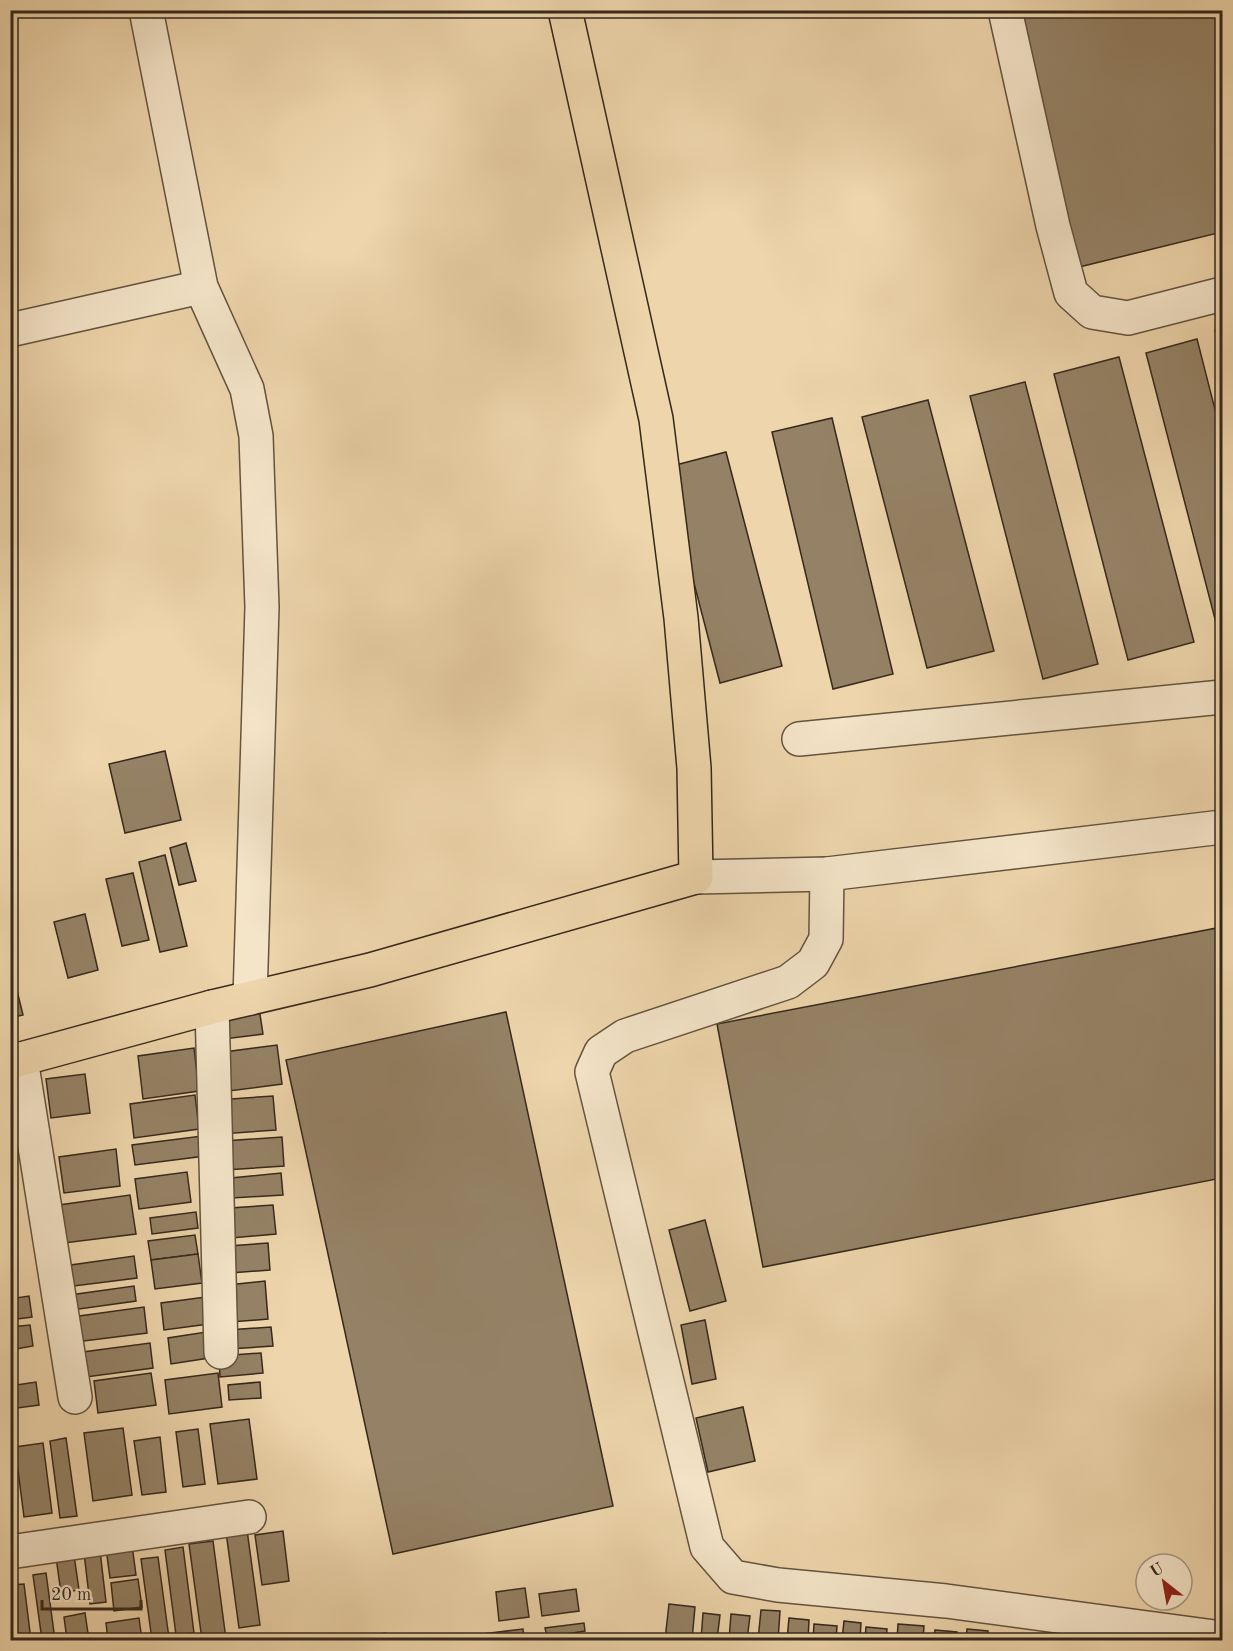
<svg xmlns="http://www.w3.org/2000/svg" width="1233" height="1651" font-family="'Old Standard TT',serif">
	<rect width="100%" height="100%" fill="#eed5ab"/>
	<filter id="stains"><feTurbulence type="fractalNoise" baseFrequency=".00333" numOctaves="4"/><feColorMatrix values="0 0 0 0 .2 0 0 0 0 .09 0 0 0 0 .02 0 0 0 .5 -.17"/></filter>
	<radialGradient id="worn" r=".72"><stop offset=".6" stop-color="#630" stop-opacity="0"/><stop offset="1" stop-color="#630" stop-opacity=".3"/></radialGradient>
	<g fill="#958266" stroke="#35281c" stroke-width="1.5">
		<path d="M1013 10H1222V232L1075 268Z"/>
		<path d="M1222 328V361L1215 330Z"/>
		<path d="M1197 339 1222 437V646L1146 353Z"/>
		<path d="M1119 357 1194 642 1128 660 1054 374Z"/>
		<path d="M1025 382 1098 664 1043 679 970 396Z"/>
		<path d="M928 400 994 651 927 668 862 417Z"/>
		<path d="M832 418 893 674 833 689 772 432Z"/>
		<path d="M726 452 782 666 720 683 664 468Z"/>
		<path d="M165 751 181 820 125 833 109 764Z"/>
		<path d="M186 843 196 881 179 885 170 848Z"/>
		<path d="M165 855 187 946 160 952 139 862Z"/>
		<path d="M133 873 149 940 122 946 106 879Z"/>
		<path d="M85 914 98 970 68 978 54 922Z"/>
		<path d="M1222 927V1178L763 1267 717 1024Z"/>
		<path d="M10 962 23 1015 10 1018Z"/>
		<path d="M259 1008 263 1034 216 1040 213 1014Z"/>
		<path d="M506 1012 613 1506 393 1554 286 1060Z"/>
		<path d="M277 1045 282 1084 229 1091 224 1052Z"/>
		<path d="M194 1048 199 1091 143 1099 138 1056Z"/>
		<path d="M85 1074 90 1113 51 1118 46 1079Z"/>
		<path d="M195 1095 199 1129 134 1138 130 1104Z"/>
		<path d="M273 1096 276 1130 220 1134 217 1100Z"/>
		<path d="M202 1136 205 1156 135 1165 132 1145Z"/>
		<path d="M282 1137 284 1166 225 1170 223 1141Z"/>
		<path d="M116 1149 120 1186 64 1193 59 1157Z"/>
		<path d="M10 1166 16 1209 10 1210Z"/>
		<path d="M187 1172 191 1202 139 1209 135 1179Z"/>
		<path d="M281 1173 283 1195 232 1198 231 1178Z"/>
		<path d="M130 1195 136 1234 64 1243 59 1205Z"/>
		<path d="M273 1205 276 1234 231 1238 230 1208Z"/>
		<path d="M196 1212 198 1228 152 1234 150 1218Z"/>
		<path d="M705 1220 726 1301 690 1311 669 1230Z"/>
		<path d="M195 1235 198 1254 151 1260 148 1241Z"/>
		<path d="M268 1243 270 1270 230 1273 228 1246Z"/>
		<path d="M198 1254 202 1283 155 1289 151 1260Z"/>
		<path d="M134 1256 137 1278 74 1286 71 1265Z"/>
		<path d="M265 1281 268 1319 231 1322 228 1285Z"/>
		<path d="M134 1286 136 1301 72 1310 70 1295Z"/>
		<path d="M29 1296 32 1317 10 1320V1299Z"/>
		<path d="M213 1296 216 1323 164 1330 161 1303Z"/>
		<path d="M144 1307 147 1333 68 1343 65 1318Z"/>
		<path d="M705 1320 716 1379 692 1384 681 1325Z"/>
		<path d="M30 1325 33 1346 10 1350V1327Z"/>
		<path d="M271 1327 273 1346 229 1349 227 1330Z"/>
		<path d="M206 1332 209 1358 171 1364 168 1338Z"/>
		<path d="M150 1343 153 1368 86 1377 83 1352Z"/>
		<path d="M261 1353 263 1373 220 1377 219 1356Z"/>
		<path d="M151 1373 156 1405 98 1413 94 1381Z"/>
		<path d="M218 1373 222 1407 169 1414 165 1380Z"/>
		<path d="M36 1382 39 1405 10 1409V1386Z"/>
		<path d="M260 1382 261 1398 229 1400 228 1385Z"/>
		<path d="M743 1407 755 1461 708 1472 696 1418Z"/>
		<path d="M249 1419 257 1479 218 1484 210 1424Z"/>
		<path d="M123 1428 132 1495 93 1501 84 1433Z"/>
		<path d="M198 1429 205 1484 183 1487 176 1432Z"/>
		<path d="M160 1437 166 1492 142 1495 134 1441Z"/>
		<path d="M66 1438 77 1516 60 1518 50 1441Z"/>
		<path d="M43 1443 52 1513 24 1517 15 1447Z"/>
		<path d="M10 1468 16 1512 10 1513Z"/>
		<path d="M247 1530 260 1625 239 1628 226 1532Z"/>
		<path d="M283 1531 289 1581 262 1585 255 1535Z"/>
		<path d="M213 1541 226 1639 202 1640 189 1544Z"/>
		<path d="M132 1545 136 1575 110 1578 106 1548Z"/>
		<path d="M183 1547 194 1633 176 1635 165 1550Z"/>
		<path d="M100 1551 106 1602 90 1604 84 1553Z"/>
		<path d="M74 1555 79 1590 61 1593 56 1557Z"/>
		<path d="M158 1557 169 1638 152 1640 141 1559Z"/>
		<path d="M46 1573 55 1640H42L33 1575Z"/>
		<path d="M138 1579 142 1607 114 1611 111 1583Z"/>
		<path d="M24 1584 31 1640H10V1585Z"/>
		<path d="M525 1588 529 1617 499 1621 496 1592Z"/>
		<path d="M576 1589 579 1611 542 1616 539 1594Z"/>
		<path d="M669 1604 695 1607 692 1640H665Z"/>
		<path d="M761 1610 780 1611 778 1640H758Z"/>
		<path d="M85 1613 89 1640H67L64 1617Z"/>
		<path d="M703 1613 720 1615 717 1640H701Z"/>
		<path d="M731 1614 750 1616 747 1640H729Z"/>
		<path d="M139 1618 142 1640H108L106 1623Z"/>
		<path d="M789 1618 809 1620 808 1640H787Z"/>
		<path d="M844 1621 861 1623 860 1640H842Z"/>
		<path d="M584 1623 585 1631 547 1637 545 1628Z"/>
		<path d="M814 1624 837 1626 836 1640H813Z"/>
		<path d="M898 1624 924 1626 923 1640H897Z"/>
		<path d="M866 1627 887 1629 886 1640H865Z"/>
		<path d="M523 1629 524 1640H484L483 1634Z"/>
		<path d="M967 1629 988 1631 987 1640H966Z"/>
		<path d="M935 1630 957 1632 956 1640H934Z"/>
		<path d="M386 1633 387 1640H363V1636Z"/>
	</g>
	<g fill="none" stroke-linecap="round" stroke-linejoin="round">
		<defs>
			<g id="minor">
				<path d="M146 10 201 287 247 389 256 436 262 607 250 998"/>
				<path d="M1005 10 1053 226 1071 293 1092 312 1128 318 1222 294"/>
				<path d="M10 330 201 287"/>
				<path d="M799 739 1222 697"/>
				<path d="M827 874 826 939 813 963 788 982 625 1036 601 1052 592 1072 707 1547 733 1577 778 1585 946 1601 1222 1638"/>
				<path d="M696 877 827 874 1222 827"/>
				<path d="M212 1007 221 1352"/>
				<path d="M21 1059 75 1397"/>
				<path d="M10 1552 249 1517"/>
			</g>
			<path id="major" d="M10 1062 212 1007 370 970 696 877 694 768 681 618 656 419 565 10"/>
		</defs>
		<use href="#minor" stroke="#635340" stroke-width="36"/>
		<use href="#major" stroke="#35281c" stroke-width="36"/>
		<use href="#minor" stroke="#f4e4c8" stroke-width="33"/>
		<use href="#major" stroke="#eed5ab" stroke-width="33"/>
	</g>
	<rect width="1233" height="1651" fill="none" stroke="#eed5ab" stroke-width="36"/>
	<rect x="12" y="12" width="1209" height="1627" fill="none" stroke="#35281c" stroke-width="3"/>
	<rect x="18" y="18" width="1197" height="1615" fill="none" stroke="#35281c" stroke-width="1.5"/>
	<g transform="translate(1164 1582) rotate(329)"><circle r="28" fill="#f4e4c8" stroke="#a89983" stroke-width="1.5"/>
	<path d="M0-4.5L10 22L0 15L-10 22Z" fill="#8f2418"/>
	<text y="-9" font-size="16" font-weight="bold" text-anchor="middle" fill="#35281c">U</text>
	</g>
	<path d="M42 1600v9h99v-9" fill="none" stroke="#35281c" stroke-width="3"/>
	<text x="51" y="1600" font-size="18" fill="#35281c" stroke="#f4e4c8" stroke-width="4.5" paint-order="stroke">20 m</text>
	<rect width="100%" height="100%" filter="url(#stains)"/>
	<rect width="100%" height="100%" fill="url(#worn)"/>
</svg>
